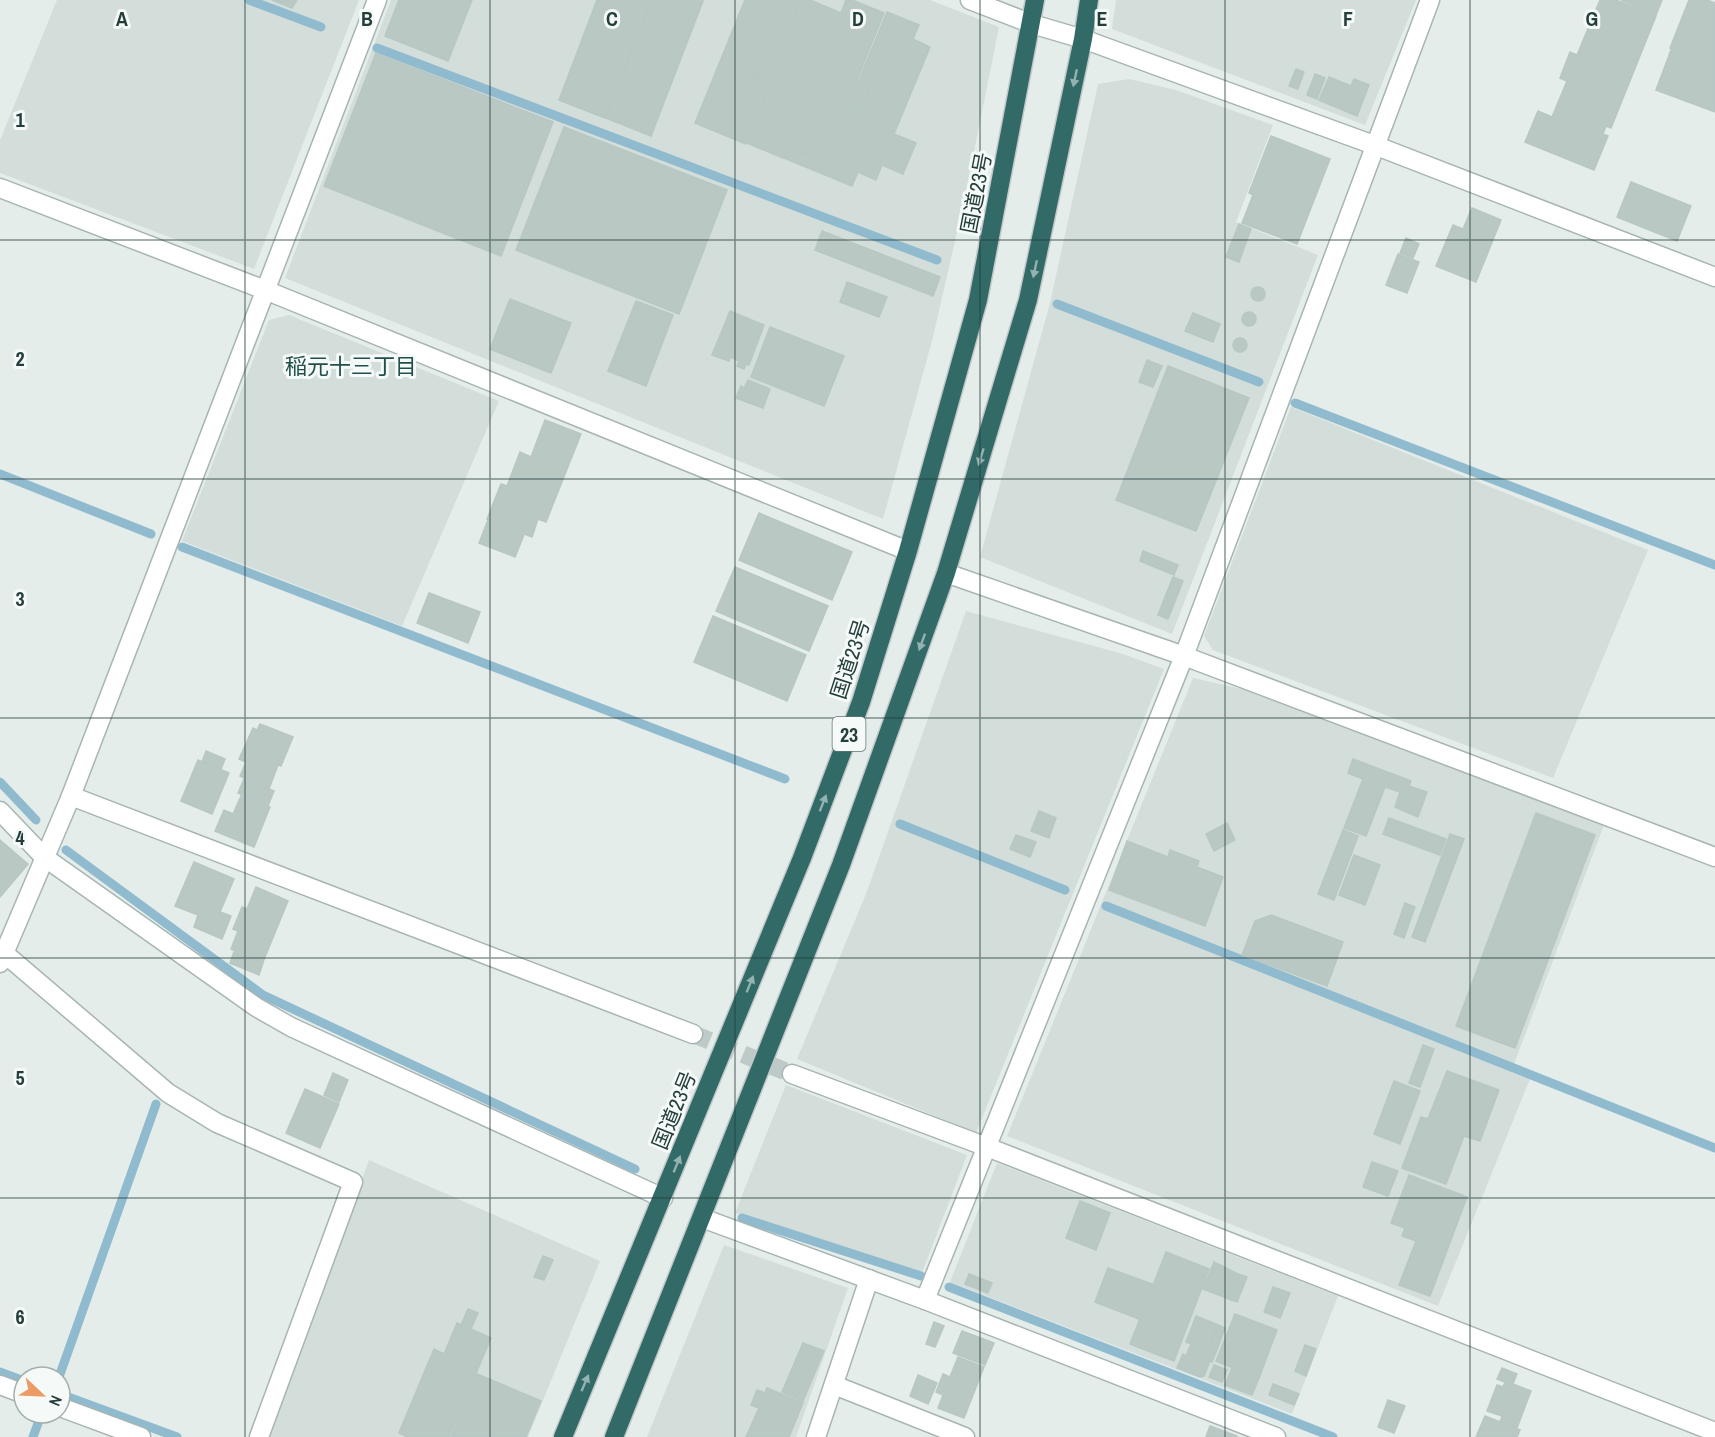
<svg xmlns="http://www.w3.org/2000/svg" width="1715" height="1437" font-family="'Archivo Narrow','Noto Sans JP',sans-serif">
	<rect width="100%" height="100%" fill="#e5edeb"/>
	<g fill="#d3ddda">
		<path d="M57 0H359L254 269 0 173V140Z"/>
		<path d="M391 0H930L999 27 963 206 933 337 883 519 285 278Z"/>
		<path d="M1116 0H1416L1365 125 1112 29Z"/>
		<path d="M1129 79 1176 90 1273 125 1236 222 1318 255 1172 634 980 557 1050 303 1098 84Z"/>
		<path d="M289 315 499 401 402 626 182 541 269 320Z"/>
		<path d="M1291 407 1648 550 1553 778 1213 650 1204 636Z"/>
		<path d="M966 611 1123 654 1164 669 976 1133 797 1059 866 894Z"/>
		<path d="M1193 678 1260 693 1604 825 1511 1072 1530 1079 1438 1306 1007 1136Z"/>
		<path d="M786 1085 967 1155 922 1273 735 1213Z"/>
		<path d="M369 1160 600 1261 528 1437H269Z"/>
		<path d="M997 1163 1338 1296 1292 1414 950 1282Z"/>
		<path d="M724 1245 848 1288 796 1437H647Z"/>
	</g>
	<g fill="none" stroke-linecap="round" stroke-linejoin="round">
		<g stroke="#90bbcf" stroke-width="9">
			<path d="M249 0 321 27"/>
			<path d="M377 48 937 260"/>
			<path d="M1057 304 1259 382"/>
			<path d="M1295 403 1715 565"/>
			<path d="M0 474 151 534"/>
			<path d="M182 547 785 779"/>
			<path d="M0 782 36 820"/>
			<path d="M900 824 1065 890"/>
			<path d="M66 850 263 995 635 1169"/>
			<path d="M1106 906 1715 1148"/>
			<path d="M742 1218 921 1276"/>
			<path d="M949 1287 1333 1437"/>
			<path d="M0 1372 24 1381"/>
			<path d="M59 1377 156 1104"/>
			<path d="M60 1394 177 1437"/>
			<path d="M33 1437 41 1415"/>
		</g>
	</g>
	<g fill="#bac8c4" stroke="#b7c7c3" stroke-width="1.5">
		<path d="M272 0H297L292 8Z"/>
		<path d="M399 0H472L448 61 385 36Z"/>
		<path d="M597 0H651L605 118 559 100Z"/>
		<path d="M652 0 703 1 651 136 606 118Z"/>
		<path d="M745 0H800L780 48 766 42 752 76 771 84 746 144 695 123Z"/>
		<path d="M801 0H810L841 13 846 0H852L884 13 857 80 870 85 859 111 849 108 827 162 788 146 783 158 747 143 771 83 753 76 767 44 781 49Z"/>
		<path d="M1600 0H1616L1656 16 1611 128 1606 126 1603 134 1608 136 1594 170 1525 142 1538 111 1552 117 1567 81 1560 78 1570 52 1577 55Z"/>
		<path d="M1621 0H1662L1656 15Z"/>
		<path d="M1689 0H1707L1715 3V66L1670 48Z"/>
		<path d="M887 12 919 25 913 39 930 47 894 134 916 143 903 174 882 165 876 180 858 172 852 186 784 158 788 147 827 163 850 108 860 112 871 85 859 80Z"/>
		<path d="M1671 50 1715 67V112L1656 90Z"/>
		<path d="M376 53 553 122 501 256 324 186Z"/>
		<path d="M1296 69 1304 72 1298 89 1289 86Z"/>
		<path d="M1315 74 1325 78 1317 99 1307 95Z"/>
		<path d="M1329 77 1351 86 1354 79 1369 85 1357 116 1319 100Z"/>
		<path d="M564 127 727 190 679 314 516 250Z"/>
		<path d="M1271 136 1330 159 1297 244 1242 223 1253 195 1249 193Z"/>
		<path d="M1631 182 1691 206 1677 241 1617 217Z"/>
		<path d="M1472 208 1501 220 1476 282 1436 266 1453 225 1463 229Z"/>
		<path d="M1239 224 1251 229 1239 262 1226 257Z"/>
		<path d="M822 231 940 277 933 296 815 250Z"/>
		<path d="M1406 238 1419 244 1413 258 1400 253Z"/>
		<path d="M1398 254 1419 262 1407 293 1386 285Z"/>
		<path d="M847 282 887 297 879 317 840 302Z"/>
		<circle cx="1258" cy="294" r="7"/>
		<path d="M510 299 571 323 551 373 490 349Z"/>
		<path d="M636 301 673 315 646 386 608 371Z"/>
		<path d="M730 311 764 325 749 365 746 364 744 369 737 366 739 361 730 357 729 361 712 355Z"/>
		<circle cx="1249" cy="319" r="7"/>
		<path d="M1193 313 1220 324 1213 342 1185 331Z"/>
		<path d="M770 327 844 356 824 406 751 377Z"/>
		<circle cx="1240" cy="345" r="7"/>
		<path d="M1147 360 1162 366 1153 387 1139 382Z"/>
		<path d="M1168 366 1249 398 1196 531 1116 500Z"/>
		<path d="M748 380 770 389 763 408 736 398 741 386 744 388Z"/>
		<path d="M545 420 581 434 546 522 538 519 532 537 487 519 501 484 507 486 520 452 531 457Z"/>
		<path d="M759 513 852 552 832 600 739 560Z"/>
		<path d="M488 520 524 535 515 557 479 543Z"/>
		<path d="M1143 551 1178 565 1174 575 1140 561Z"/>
		<path d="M735 567 828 606 809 651 716 611Z"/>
		<path d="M1173 577 1183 581 1168 619 1158 615Z"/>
		<path d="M429 593 480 612 468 643 417 623Z"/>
		<path d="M713 616 806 655 787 701 694 662Z"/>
		<path d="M260 724 293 737 281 766 278 765 269 789 240 776 246 762 239 759 253 728 257 730Z"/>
		<path d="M206 751 225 759 221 769 202 762Z"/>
		<path d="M1353 759 1411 781 1409 786 1427 792 1418 817 1395 807 1400 792 1385 787 1366 836 1344 828 1363 779 1348 773Z"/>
		<path d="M198 760 229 773 212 814 181 801Z"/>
		<path d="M244 779 274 791 268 806 238 793Z"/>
		<path d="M241 796 270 807 254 847 215 831 224 810 233 814Z"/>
		<path d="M1039 811 1056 818 1049 838 1031 831Z"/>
		<path d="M1536 813 1595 835 1515 1048 1456 1026Z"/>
		<path d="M1389 818 1446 839 1440 855 1383 834Z"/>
		<path d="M1227 823 1235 840 1214 851 1206 834Z"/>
		<path d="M1343 830 1358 836 1334 900 1318 894Z"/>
		<path d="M1450 834 1464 839 1425 942 1412 937Z"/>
		<path d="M1016 835 1036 842 1030 857 1010 849Z"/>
		<path d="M0 840 28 864 0 897Z"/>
		<path d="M1127 841 1168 857 1170 850 1199 861 1197 867 1223 877 1205 926 1109 890Z"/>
		<path d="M1354 855 1380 865 1365 905 1339 895Z"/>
		<path d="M194 862 234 879 220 912 231 916 222 939 194 927 198 915 175 906Z"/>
		<path d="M256 887 288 901 263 962 231 949 238 931 233 929 242 907 247 909Z"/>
		<path d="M1405 903 1415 907 1404 938 1394 934Z"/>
		<path d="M1271 915 1343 942 1327 986 1242 955 1255 921Z"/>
		<path d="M234 952 263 963 259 975 230 963Z"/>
		<path d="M1423 1045 1434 1049 1420 1087 1409 1083Z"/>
		<path d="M1447 1071 1499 1090 1480 1141 1464 1136 1446 1184 1402 1168 1421 1117 1428 1119Z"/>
		<path d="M333 1073 348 1080 339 1102 324 1095Z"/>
		<path d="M1394 1081 1420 1091 1400 1144 1374 1134Z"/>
		<path d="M305 1089 339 1104 320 1148 286 1133Z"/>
		<path d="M1372 1162 1398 1171 1388 1196 1363 1187Z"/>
		<path d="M1409 1175 1467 1197 1430 1296 1399 1285 1416 1241 1402 1236 1405 1228 1391 1223Z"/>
		<path d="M1080 1201 1110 1213 1096 1250 1066 1238Z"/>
		<path d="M1166 1252 1209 1269 1174 1361 1130 1344Z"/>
		<path d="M543 1256 553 1260 544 1280 534 1277Z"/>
		<path d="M1214 1262 1238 1274 1229 1299 1203 1289Z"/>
		<path d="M1108 1268 1152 1284 1139 1319 1095 1302Z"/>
		<path d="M969 1274 992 1283 988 1293 965 1284Z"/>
		<path d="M1238 1274 1247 1277 1237 1302 1229 1299Z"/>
		<path d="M1273 1287 1290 1293 1280 1318 1264 1312Z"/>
		<path d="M468 1309 478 1313 471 1329 461 1325Z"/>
		<path d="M1235 1314 1277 1330 1259 1378 1216 1361Z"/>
		<path d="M1196 1316 1218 1325 1209 1347 1207 1346 1205 1349 1186 1342Z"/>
		<path d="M934 1322 944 1326 935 1347 926 1344Z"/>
		<path d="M457 1323 491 1338 449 1437H407L399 1433 434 1349 444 1354Z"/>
		<path d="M1218 1325 1225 1328 1217 1350 1210 1347Z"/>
		<path d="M962 1331 994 1343 985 1365 953 1353Z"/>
		<path d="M803 1343 824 1351 803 1401 782 1392Z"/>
		<path d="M1191 1344 1206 1350 1207 1346 1217 1350 1212 1362 1210 1361 1204 1376 1200 1377 1177 1368 1183 1354 1186 1356Z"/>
		<path d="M1305 1345 1316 1349 1306 1376 1295 1371Z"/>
		<path d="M958 1357 984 1367 964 1418 938 1408 943 1395 936 1392 943 1374 950 1377Z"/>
		<path d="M1214 1365 1227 1370 1222 1382 1209 1377Z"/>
		<path d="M1232 1368 1259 1378 1252 1395 1225 1385Z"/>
		<path d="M1502 1368 1517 1374 1513 1384 1531 1391 1517 1428 1500 1422 1502 1416 1487 1411 1497 1385 1503 1387 1505 1382 1497 1379Z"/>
		<path d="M477 1374 541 1401 526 1437H451Z"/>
		<path d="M918 1375 937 1383 928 1404 910 1396Z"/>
		<path d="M1273 1384 1299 1394 1294 1405 1269 1395Z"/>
		<path d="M767 1388 803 1403 789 1437H746L759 1408 751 1405 757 1390 765 1393Z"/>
		<path d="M1388 1400 1405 1406 1394 1433 1378 1427Z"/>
		<path d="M1485 1416 1520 1430 1517 1437H1476Z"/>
		<path d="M1210 1426 1237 1436V1437H1206Z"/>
	</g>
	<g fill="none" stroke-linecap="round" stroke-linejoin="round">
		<path stroke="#becac8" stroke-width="18" stroke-dasharray="18 9" stroke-linecap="butt" d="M693 1034 792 1074"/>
		<defs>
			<g id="street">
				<path d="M970 0 1032 24 1083 39 1374 145 1715 277"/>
				<path d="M0 188 265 290 908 551"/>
				<path d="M946 573 1184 656 1715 857"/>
				<path d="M71 796 693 1034"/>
				<path d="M0 811 44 857 256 1007 291 1027 663 1198"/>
				<path d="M4 953 168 1093 217 1123 353 1182 259 1437"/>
				<path d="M0 963 71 796 377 0"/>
				<path d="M792 1074 987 1147 1715 1432"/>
				<path d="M702 1218 925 1300 1276 1437"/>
				<path d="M925 1300 1184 656 1430 0"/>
				<path d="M0 1385 24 1394"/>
				<path d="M834 1385 965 1437"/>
				<path d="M60 1407 141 1437"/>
				<path d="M816 1437 869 1279"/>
			</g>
			<g id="highway">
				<path d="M563 1437 802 858 861 702 908 551 978 300 1035 0"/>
				<path d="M614 1437 841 865 946 573 1028 300 1083 39 1089 0"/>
			</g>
		</defs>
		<use href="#street" stroke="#a7b5b3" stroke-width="21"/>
		<use href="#highway" stroke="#c2c9c8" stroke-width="21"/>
		<use href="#street" stroke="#fff" stroke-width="18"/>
		<use href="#highway" stroke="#316a67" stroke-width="18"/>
	</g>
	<defs><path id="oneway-solid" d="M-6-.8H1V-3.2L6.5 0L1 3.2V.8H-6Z" transform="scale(1.5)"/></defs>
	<g fill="#93b2b0">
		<use href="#oneway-solid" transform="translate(1075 78) rotate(102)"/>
		<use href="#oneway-solid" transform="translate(1035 269) rotate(102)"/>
		<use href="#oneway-solid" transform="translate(981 457) rotate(107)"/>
		<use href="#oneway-solid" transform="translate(922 642) rotate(110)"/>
		<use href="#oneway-solid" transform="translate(823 803) rotate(-69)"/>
		<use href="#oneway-solid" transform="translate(750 984) rotate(-68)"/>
		<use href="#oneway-solid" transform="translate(677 1164) rotate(-68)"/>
		<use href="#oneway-solid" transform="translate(585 1383) rotate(-67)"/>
	</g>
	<path fill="none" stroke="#243e3c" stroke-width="1.5" stroke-opacity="0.55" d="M245 0V1437M490 0V1437M735 0V1437M980 0V1437M1225 0V1437M1470 0V1437M0 240H1715M0 479H1715M0 718H1715M0 958H1715M0 1198H1715"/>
	<g text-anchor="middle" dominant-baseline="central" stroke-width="6" stroke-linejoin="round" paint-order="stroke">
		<rect fill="#f5faf8" stroke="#637674" stroke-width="1.5" x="832.5" y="717" width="33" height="34" rx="4.5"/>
		<g font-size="20" font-weight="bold" fill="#243e3c">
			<text x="849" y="734">23</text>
		</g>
		<g font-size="21" fill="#243e3c" stroke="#f5faf8">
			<text transform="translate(976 193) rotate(-79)">国道23号</text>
			<text transform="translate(850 659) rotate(-72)">国道23号</text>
			<text transform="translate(674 1110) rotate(-68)">国道23号</text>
		</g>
		<g font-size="22" fill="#21504c" stroke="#f5faf8">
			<text x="351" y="366">稲元十三丁目</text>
		</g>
	</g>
	<g font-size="20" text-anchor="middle" font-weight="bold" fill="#243e3c" stroke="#f5faf8" stroke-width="6" stroke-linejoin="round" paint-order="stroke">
		<text x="122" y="26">A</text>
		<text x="367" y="26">B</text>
		<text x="612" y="26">C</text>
		<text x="858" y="26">D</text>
		<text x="1102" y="26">E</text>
		<text x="1348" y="26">F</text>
		<text x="1592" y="26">G</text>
		<text x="20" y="127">1</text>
		<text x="20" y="366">2</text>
		<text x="20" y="606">3</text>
		<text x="20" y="845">4</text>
		<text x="20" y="1085">5</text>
		<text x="20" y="1324">6</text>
	</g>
	<g transform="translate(42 1395) rotate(113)"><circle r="28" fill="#f5faf8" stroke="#a1afad" stroke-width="1.5"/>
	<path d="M0-4.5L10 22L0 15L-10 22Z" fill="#ec9b64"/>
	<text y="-9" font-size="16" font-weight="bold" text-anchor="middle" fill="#243e3c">N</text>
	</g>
</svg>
